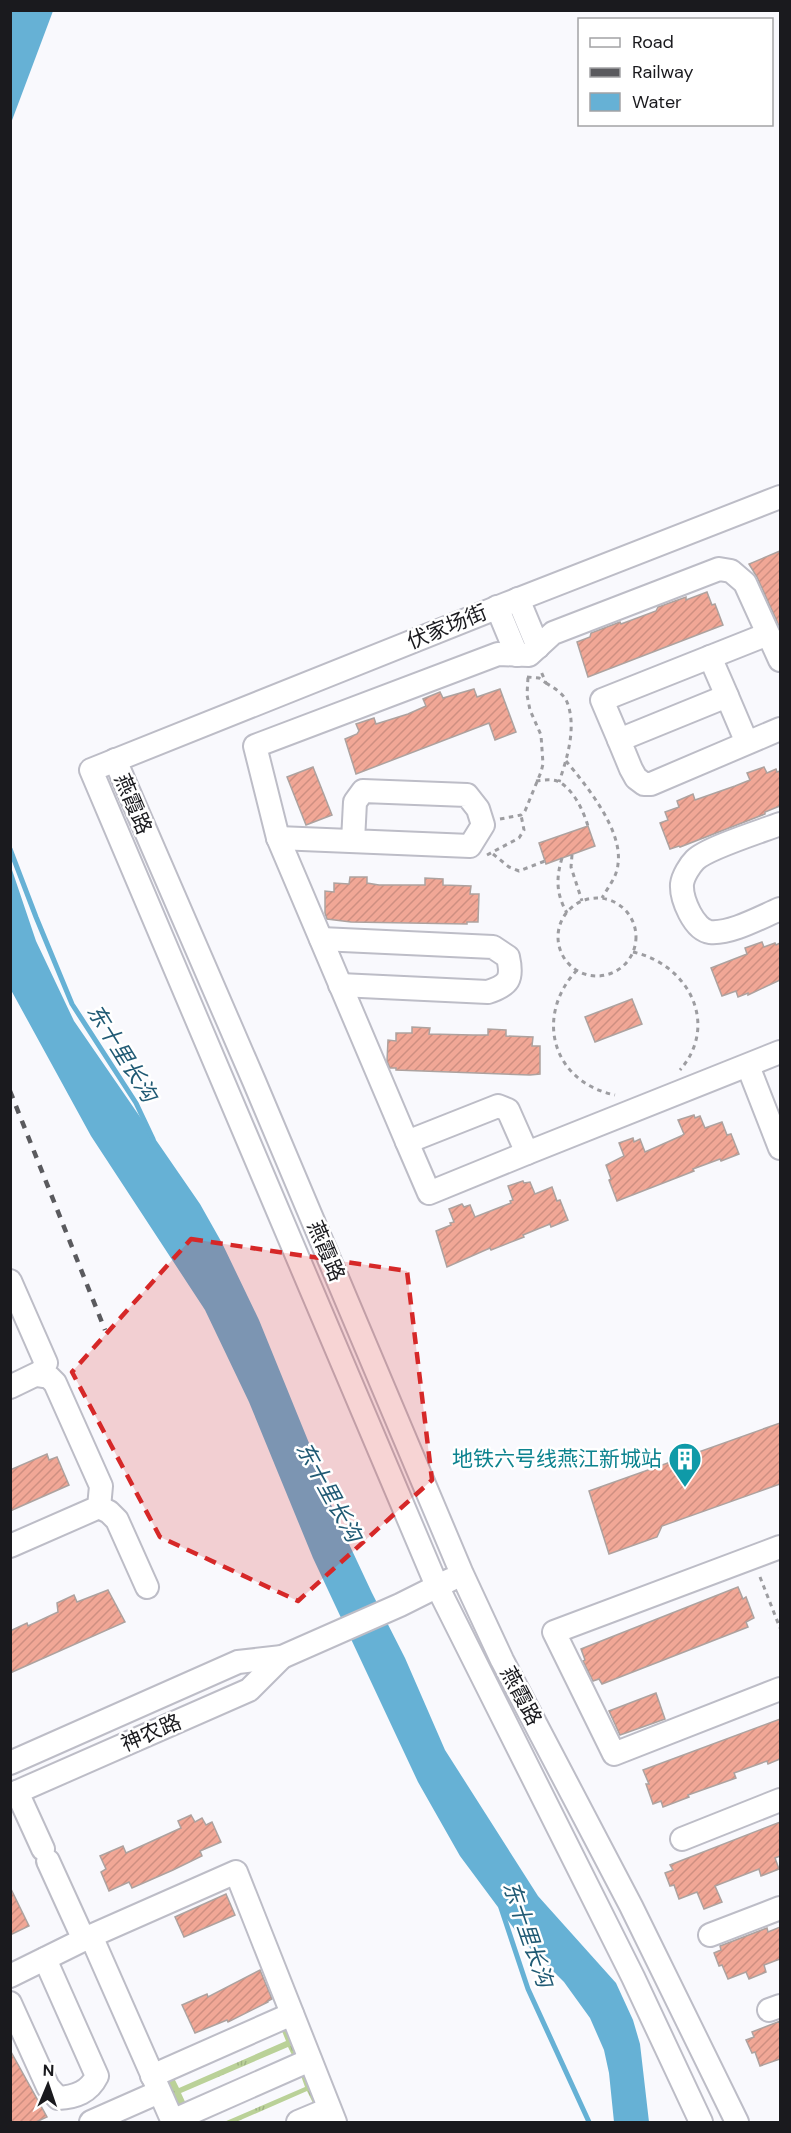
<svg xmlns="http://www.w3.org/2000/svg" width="791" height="2133" font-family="'DM Sans','Noto Sans SC',sans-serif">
	<defs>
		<pattern id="grass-tufts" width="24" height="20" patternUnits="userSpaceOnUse" patternTransform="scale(1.5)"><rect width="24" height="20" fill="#bad198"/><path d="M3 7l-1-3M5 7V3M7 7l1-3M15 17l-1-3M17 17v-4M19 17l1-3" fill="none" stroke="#9fb383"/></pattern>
		<pattern id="building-hatch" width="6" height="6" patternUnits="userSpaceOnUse" patternTransform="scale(1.5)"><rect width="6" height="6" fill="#f1a796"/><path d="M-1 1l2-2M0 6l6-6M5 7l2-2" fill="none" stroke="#ce8f81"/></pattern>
	</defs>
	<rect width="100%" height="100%" fill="#f9f9fd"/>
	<g fill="url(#grass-tufts)">
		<path d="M280 2026 289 2028 300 2045 294 2059 288 2047 181 2093 187 2106 175 2104 167 2096V2079L172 2074 179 2088 286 2041Z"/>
		<path d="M300 2073 307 2075 316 2104 314 2105 307 2091 236 2122H224L305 2087Z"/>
	</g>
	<g fill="#66b1d5">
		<path d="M11 10 53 11 11 123 10 11Z"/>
		<path d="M10 864 36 941 74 1021 200 1204 222 1243 259 1320 309 1443 315 1465 334 1512 372 1593 405 1658 445 1750 538 1896 616 1983 633 2020 640 2044 649 2122H614L609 2073 604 2050 590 2018 564 1982 524 1942 460 1856 418 1782 313 1558 249 1402 205 1310 91 1136 11 990Z"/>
	</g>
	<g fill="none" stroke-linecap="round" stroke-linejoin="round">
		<g stroke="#66b1d5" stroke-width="5">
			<path d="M10 849 36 917 72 1004 136 1103 153 1139"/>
			<path d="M501 1908 528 1989 589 2122"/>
		</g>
	</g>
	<g fill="url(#building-hatch)" stroke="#ada29f" stroke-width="1.5">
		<path d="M780 551V628L757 577 749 564Z"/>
		<path d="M707 592 712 605 715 604 723 625 588 677 577 642 590 637 591 633 620 622 621 624 656 611 658 607 675 601 686 597V600Z"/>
		<path d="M474 689 477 697 500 689 516 732 495 740 489 723 356 774 345 739 357 734 359 731 356 724 374 718 376 724 408 714 426 706 423 699 440 692 443 698Z"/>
		<path d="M313 767 332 815 306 825 287 777Z"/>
		<path d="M764 767 767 773 776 769 777 772 780 771V806L765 812V814L680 847 679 846 670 849 660 823 668 820 665 812 679 807 677 801 693 794 695 800 735 786 750 780 747 773Z"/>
		<path d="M588 826 595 846 546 864 539 843Z"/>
		<path d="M350 877H367V883L379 885H425V878L443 879V885L471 886 470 894H479L478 922H467V924L351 922 327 919 325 913V891L334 892V883L349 884Z"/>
		<path d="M762 942 764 947 775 943 776 945 780 943V980L748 995V993L738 997 736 991 722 996 711 968 747 954 745 948Z"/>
		<path d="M632 999 642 1024 595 1042 585 1017Z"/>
		<path d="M412 1027 430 1028 429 1034 473 1035H488V1029L506 1030V1036L533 1037 532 1046H540V1074L530 1075 396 1070V1068H390L387 1061 388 1040 396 1041V1033H412Z"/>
		<path d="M694 1115 695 1118 700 1116 705 1128 722 1122 727 1135 731 1134 739 1154 721 1161 720 1159 693 1169 694 1171 617 1201 609 1180 611 1179 606 1165 624 1156 619 1143 633 1138 634 1142 640 1139 645 1152 681 1136 684 1134 678 1120Z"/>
		<path d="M523 1181 524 1183 530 1182 535 1194 552 1187 557 1201 560 1200 568 1220 551 1227 550 1224 523 1235 524 1237 491 1250 490 1248 447 1267 436 1231 451 1225 450 1223 454 1222 449 1209 462 1204 464 1207 470 1205 475 1217 511 1203 510 1201 513 1200 508 1186Z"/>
		<path d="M780 1423V1484L662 1526 657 1537 609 1554 589 1491Z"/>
		<path d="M47 1454 49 1460 57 1457 69 1485 10 1511V1470Z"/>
		<path d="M738 1587 743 1599 746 1597 754 1618 746 1622 748 1627 602 1684 599 1679 593 1681 583 1661 585 1660 581 1649Z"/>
		<path d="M108 1590 125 1622 10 1673V1631L27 1623 28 1626 58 1612 57 1603 74 1595 77 1602Z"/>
		<path d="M656 1693 665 1719 620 1735 609 1711Z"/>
		<path d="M780 1719V1759L768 1764 767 1761 734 1773 736 1778 688 1795 689 1797 663 1807 661 1801 653 1804 646 1784H649L643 1770Z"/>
		<path d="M191 1815 195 1822 202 1818 206 1825 212 1822 221 1842 200 1851 202 1856 173 1870 132 1888 129 1882 109 1891 101 1872 106 1869 100 1856 123 1846 126 1853 181 1828 178 1821Z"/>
		<path d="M780 1822V1856L775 1858 779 1869 761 1876 759 1869 715 1886 722 1902 704 1909 697 1892 679 1899 674 1885 670 1886 665 1873 673 1870 670 1865Z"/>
		<path d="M10 1887 29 1926 10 1935Z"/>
		<path d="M226 1894 235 1915 184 1937 175 1917Z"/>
		<path d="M780 1927V1959L764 1965 766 1972 749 1979 746 1972 728 1979 722 1965 719 1966 714 1953 721 1950 720 1946 767 1928 768 1932Z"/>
		<path d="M260 1970 272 1999 268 2001V2002L228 2022 227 2020 195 2033 182 2005 207 1994 208 1997Z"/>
		<path d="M780 2021V2059L760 2066 755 2052 752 2053 746 2040 754 2037 752 2032Z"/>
		<path d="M10 2050 47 2117 36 2122H10Z"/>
	</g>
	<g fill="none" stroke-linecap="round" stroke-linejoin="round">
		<defs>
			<g id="minor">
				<path d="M518 599 538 647"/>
				<path d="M497 607 517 655"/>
				<path d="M710 657 727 696"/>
				<path d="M780 660 745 583 731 571 719 569 553 633 529 655 498 654 255 746 278 838 407 1142 498 1106 508 1110 527 1153 780 1052"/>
				<path d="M619 740 602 700 768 634"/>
				<path d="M747 743 727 696 619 740 631 769 636 778 644 784H651L780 729"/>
				<path d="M115 760 254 1081 462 1574 502 1660 631 1906 737 2122"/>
				<path d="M780 824C762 831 707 848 695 860 690 865 683 876 682 884 681 899 694 930 710 932 731 934 761 917 780 909"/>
				<path d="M278 838 470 846 483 825 478 809 467 795 363 791 355 802 353 841"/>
				<path d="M321 939 493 947 508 957C513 979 509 985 488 992L340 985"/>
				<path d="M748 1066 780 1148"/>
				<path d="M407 1142 429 1193 527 1153"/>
				<path d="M10 1281 46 1363 41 1372 10 1387"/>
				<path d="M99 1507 109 1512 117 1520 147 1587"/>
				<path d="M10 1546 99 1507 101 1486 55 1383 49 1377 36 1375"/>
				<path d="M780 1547 554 1632 614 1754 780 1689"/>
				<path d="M10 1763 238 1662 282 1657 400 1605 450 1580"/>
				<path d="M17 1792 43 1849"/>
				<path d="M10 1795 249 1690 282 1657"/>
				<path d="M682 1839 780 1800"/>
				<path d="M48 1861 84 1940"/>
				<path d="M710 1935 780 1908"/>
				<path d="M91 1936 173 2122"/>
				<path d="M10 1976 91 1936 236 1872 335 2122"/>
				<path d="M10 2003 48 2087 58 2098C76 2097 89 2092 97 2076L45 1959"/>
				<path d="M769 2010 780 2006"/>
				<path d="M152 2076 292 2014"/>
				<path d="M172 2121 310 2060"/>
				<path d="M91 2122 159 2092"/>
				<path d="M298 2122 329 2109"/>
				<path d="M701 2122 633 1977 437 1586 91 770 506 604 780 497"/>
			</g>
		</defs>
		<use href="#minor" stroke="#bdbdc7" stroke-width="26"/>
		<g stroke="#9d9da1" stroke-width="3" stroke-dasharray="4.5 4.5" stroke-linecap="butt">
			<path d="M527 677 539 678 546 683 540 669"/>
			<path d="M546 683C554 688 563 693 567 702 577 727 567 759 559 782"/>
			<path d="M566 761C586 785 623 830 618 864 617 877 608 887 602 898"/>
			<path d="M536 781C543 780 551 779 557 781 573 788 583 810 588 826"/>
			<path d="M500 819 521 815 525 811 541 772 543 764 541 735 530 710 527 695 528 677"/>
			<path d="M493 854 509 867 519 871 545 861"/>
			<path d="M487 855 519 838 524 830 521 815"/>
			<path d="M572 855 571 867 582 901"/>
			<path d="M562 858C556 878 556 894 567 913"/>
			<circle cx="597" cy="937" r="39"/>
			<path d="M633 952C688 964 720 1024 680 1070"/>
			<path d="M577 970C534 1016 552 1082 615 1095"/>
			<path d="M760 1577 780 1628"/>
		</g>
		<use href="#minor" stroke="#fff" stroke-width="22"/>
		<path stroke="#5a5a5e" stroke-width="4.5" stroke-dasharray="8 8" stroke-linecap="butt" d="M10 1091 105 1330"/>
	</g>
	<path fill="#d62828" fill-opacity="0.2" stroke="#d62828" stroke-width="4.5" stroke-dasharray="12 8" stroke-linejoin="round" d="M191 1239 407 1271 432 1480 298 1601 160 1537 72 1372Z"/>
	<defs>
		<symbol id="building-pin" viewBox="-11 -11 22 30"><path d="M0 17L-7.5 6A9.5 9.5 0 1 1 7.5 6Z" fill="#0f9aa8" stroke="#fff"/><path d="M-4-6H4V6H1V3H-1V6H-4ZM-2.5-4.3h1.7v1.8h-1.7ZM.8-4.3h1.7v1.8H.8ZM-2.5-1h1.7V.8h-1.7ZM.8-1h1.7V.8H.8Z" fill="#fff"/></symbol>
	</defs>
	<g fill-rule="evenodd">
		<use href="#building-pin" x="666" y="1440" width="38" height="52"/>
	</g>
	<g text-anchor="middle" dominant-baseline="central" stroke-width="5" stroke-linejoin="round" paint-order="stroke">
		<g font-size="21" fill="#1a1a1e" stroke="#fff">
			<text transform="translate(447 627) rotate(-22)">伏家场街</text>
			<text transform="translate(133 804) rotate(67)">燕霞路</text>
			<text transform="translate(326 1251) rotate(67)">燕霞路</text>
			<text transform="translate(521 1696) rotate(62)">燕霞路</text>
			<text transform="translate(151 1733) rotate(-23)">神农路</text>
		</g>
		<g font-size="21" fill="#0d838f" stroke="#fff" text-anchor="end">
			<text x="662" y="1459">地铁六号线燕江新城站</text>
		</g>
		<g font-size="22" font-style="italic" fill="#205a74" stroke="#fff">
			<text transform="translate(122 1053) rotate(58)">东十里长沟</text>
			<text transform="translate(329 1492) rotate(61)">东十里长沟</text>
			<text transform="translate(528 1934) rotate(71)">东十里长沟</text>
		</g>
	</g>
	<rect width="791" height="2133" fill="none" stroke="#1a1a1e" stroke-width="24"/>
	<rect x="578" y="18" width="195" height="108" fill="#ffffff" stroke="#a3a3a5" stroke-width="1.5"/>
	<rect x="590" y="38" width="30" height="9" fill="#ffffff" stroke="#a3a3a5" stroke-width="1.5"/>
	<text x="632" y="48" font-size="18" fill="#1a1a1e">Road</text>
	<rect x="590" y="68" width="30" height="9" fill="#5a5a5e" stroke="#a3a3a5" stroke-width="1.5"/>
	<text x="632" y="78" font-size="18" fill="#1a1a1e">Railway</text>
	<rect x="590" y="93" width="30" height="18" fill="#66b1d5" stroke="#a3a3a5" stroke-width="1.5"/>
	<text x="632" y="108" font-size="18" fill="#1a1a1e">Water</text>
	<g transform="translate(48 2085) rotate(2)" stroke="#ffffff" stroke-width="4.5" paint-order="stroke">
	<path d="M0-4.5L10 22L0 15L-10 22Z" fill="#1a1a1e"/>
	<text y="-9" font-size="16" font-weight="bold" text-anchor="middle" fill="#1a1a1e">N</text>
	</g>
</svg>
